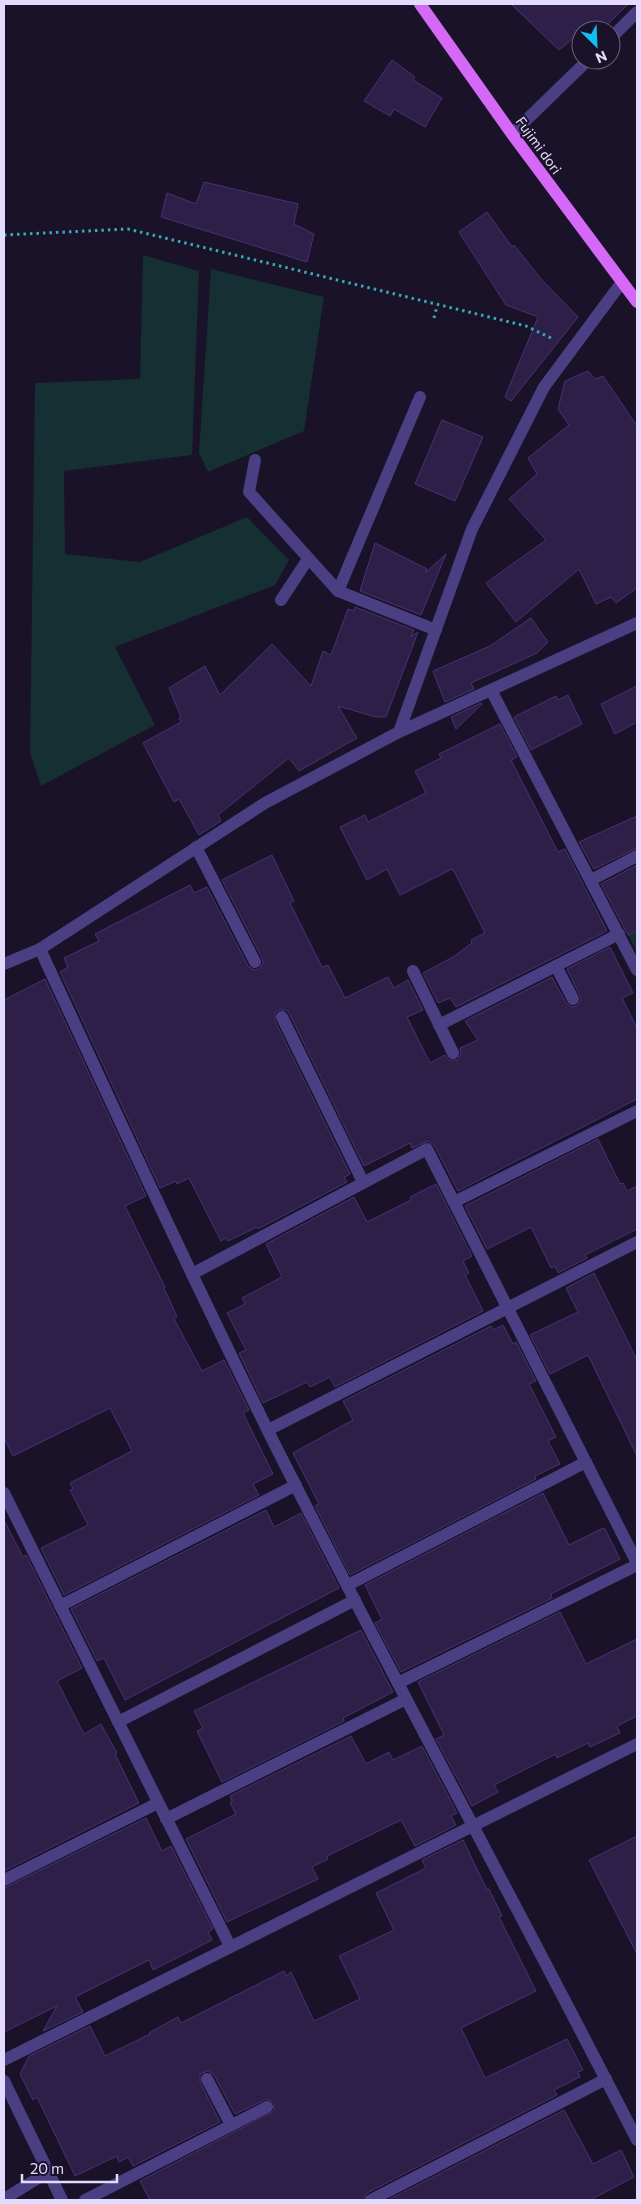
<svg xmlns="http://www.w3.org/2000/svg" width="641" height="2204" font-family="Commissioner,sans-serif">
	<rect width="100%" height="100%" fill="#191228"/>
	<g fill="#152f32">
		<path d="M143 255 199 271 192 455 64 471 65 554 140 562 247 517 289 560 275 585 115 647 155 725 41 786 30 753 35 383 140 379Z"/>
		<path d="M211 269 324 297 304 431 208 472 199 453Z"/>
		<path d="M637 908V953L619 916Z"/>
	</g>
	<g fill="#2d1f48" stroke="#483273">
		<path d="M511 4H628L602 30H581V32L559 50Z"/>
		<path d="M392 60 415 77 413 80 442 98 425 127 394 109 390 116 364 101Z"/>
		<path d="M204 182 298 204 294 224 314 234 307 262 161 217 167 193 196 204Z"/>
		<path d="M487 212 512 247 514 245 541 279 578 317 511 401 505 397 538 317 506 305 459 232Z"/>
		<path d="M588 371 595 379 603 376 637 426V588L616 603 611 597 596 604 579 569 516 622 486 583 546 540 509 499 537 474 528 458 569 425 558 409 565 381Z"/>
		<path d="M442 420 483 437 455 501 415 484Z"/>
		<path d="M375 543 427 569 425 573 446 554 421 615 360 591Z"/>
		<path d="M355 607 414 630 411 637 418 632 386 717H376L338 706 357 738 299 771 289 758 218 815 221 821 199 835 179 799 174 802 143 743 181 722 179 718 181 717 169 688 205 666 220 695 272 644 311 686 323 651 331 655 348 609 354 611Z"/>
		<path d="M531 618 548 642 537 653 471 683 474 689 445 702 433 671 490 646Z"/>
		<path d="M637 686V722L615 734 601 704Z"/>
		<path d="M568 695 582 724 531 750 514 717 556 696 558 700Z"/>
		<path d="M481 703 482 704 456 729 451 717Z"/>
		<path d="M500 724 517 757 511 760 558 852 565 849 607 931 456 1007 450 998 438 1003 423 973 453 957 472 943 471 940 485 933 456 875 452 869 400 895 387 869 367 880 340 827 365 815 368 822 426 793 415 771 441 758 439 754Z"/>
		<path d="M637 816V848L594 869 579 842Z"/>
		<path d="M272 855 294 901 290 903 322 967 328 965 345 998 388 977 394 988 408 980 423 1010 407 1017 430 1063 445 1055 449 1060H457L461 1054 460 1048 478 1040 465 1021 552 977 566 1003 572 1007 577 1006 581 1000 580 996 567 969 610 947 633 993 622 998 637 1028V1099L458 1191 434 1145 428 1141 412 1148 410 1143 364 1166 289 1013 286 1010H279L275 1013V1021L350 1174 344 1177 347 1182 258 1229 257 1227 228 1241 226 1238 221 1241 189 1178 177 1184 176 1181 160 1188 60 972 68 967 64 958 99 941 95 934 190 885 194 893 207 887 248 966 254 970 259 969 263 963 262 958 222 880Z"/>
		<path d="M637 865V930L628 935 601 884Z"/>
		<path d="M45 979 146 1196 125 1206 165 1287 164 1288 177 1317 174 1319 202 1371 224 1360 249 1410 243 1413 273 1474 253 1484 259 1495 64 1595 41 1548 88 1525 70 1490 73 1489 70 1483 132 1451 110 1408 13 1456 4 1438V1000Z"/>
		<path d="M598 1139 620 1184 623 1183 627 1191 637 1186V1229L585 1255 587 1258 558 1273 555 1266 551 1268 531 1227 487 1249 465 1206Z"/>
		<path d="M436 1184 472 1256 463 1261 469 1273 465 1275 483 1311 335 1387 330 1377 310 1387 307 1382 263 1403 239 1353 246 1350 227 1313 245 1304 242 1298 282 1277 266 1244 354 1197 367 1222 411 1200 410 1197Z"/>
		<path d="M594 1273 637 1360V1456L588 1355 550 1374 530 1335 578 1312 566 1288Z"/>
		<path d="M503 1325 513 1344 516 1342 536 1381 529 1384 556 1437 548 1441 560 1464 535 1476 536 1479 350 1575 315 1506 319 1504 293 1453 353 1420 343 1401 491 1326 493 1330Z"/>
		<path d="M543 1493 569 1545 603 1528 605 1529 620 1559 551 1594 552 1598 401 1672 375 1623 382 1619 365 1585Z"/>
		<path d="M266 1510 274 1527 301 1513 339 1588 125 1700 104 1658 97 1661 71 1609Z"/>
		<path d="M4 1520 23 1557 26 1555 82 1668 57 1681 84 1734 101 1724 117 1753 115 1754 139 1803 4 1871Z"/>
		<path d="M560 1612 586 1664 637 1639V1716L617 1726 620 1733 590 1747 588 1743 557 1758 556 1754 494 1785 498 1792 472 1806 436 1739 444 1735 418 1682Z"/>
		<path d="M361 1630 393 1692 343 1718 344 1721 222 1782 197 1731 203 1728 194 1711Z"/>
		<path d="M351 1736 366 1764 389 1752 393 1760 422 1746 457 1813 451 1816 456 1825 415 1846 401 1820 327 1856 328 1859 312 1867 318 1879 227 1922 186 1839 236 1814 230 1803 232 1801 230 1796Z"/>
		<path d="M146 1818 162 1851 171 1846 213 1929 208 1932 212 1940 153 1970 149 1960 75 1997 83 2012 43 2031 57 2006 4 2032V1888Z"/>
		<path d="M637 1836V1954L589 1860Z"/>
		<path d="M463 1840 487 1890 489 1889 502 1916 499 1917 536 1991 461 2028 485 2078 567 2039 583 2070 578 2072 580 2077 554 2090 557 2095 367 2193 363 2200H150L140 2181 274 2111V2103L267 2099 235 2114 214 2075 208 2071 200 2074V2082L220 2122 133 2166 128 2157 119 2162 117 2156 75 2176 37 2097 33 2100 20 2074 29 2056 90 2026 105 2056 150 2034 149 2033 178 2017 181 2023 284 1971 286 1976 291 1972 314 2021 360 1999 339 1956 394 1930 376 1893 426 1868 422 1860Z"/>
		<path d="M564 2110 593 2164 621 2150 634 2177 590 2200H388Z"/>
	</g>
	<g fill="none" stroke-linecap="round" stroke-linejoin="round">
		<g stroke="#37abb5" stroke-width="3" stroke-dasharray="2.5 4" stroke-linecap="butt">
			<path d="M4 235 128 229 526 326 551 338"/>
			<path d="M434 318 437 306"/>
		</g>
		<g stroke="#4b3f84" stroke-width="12">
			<path d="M255 460 249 492 338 591 436 630"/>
			<path d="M338 591 420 397"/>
			<path d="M281 600 308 559"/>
			<path d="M196 847 255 962"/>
			<path d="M591 880 637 856"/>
			<path d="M556 966 573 999"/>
			<path d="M413 971 453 1053"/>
			<path d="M282 1017 363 1182"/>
			<path d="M439 1025 619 934"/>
			<path d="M454 1202 637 1111"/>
			<path d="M192 1274 427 1149 637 1563"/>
			<path d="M268 1430 637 1242"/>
			<path d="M348 1585 586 1462"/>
			<path d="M60 1606 296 1485"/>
			<path d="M398 1683 637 1565"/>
			<path d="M118 1722 355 1600"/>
			<path d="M207 2079 231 2125"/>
			<path d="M4 2199 48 2172"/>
			<path d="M85 2200 267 2107"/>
		</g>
		<g stroke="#4b3f84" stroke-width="12">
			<path d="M611 38 637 12"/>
			<path d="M512 134 588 60"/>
			<path d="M491 690 637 970"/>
			<path d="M399 732 472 529 544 387 622 282"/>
			<path d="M40 949C115 1111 190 1273 269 1433 388 1670 516 1903 637 2140"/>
			<path d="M4 964 40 949 265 803 399 732 637 623"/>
			<path d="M4 1493 230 1946"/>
			<path d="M166 1819 406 1699"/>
			<path d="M4 1880 158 1803"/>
			<path d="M4 2060 637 1744"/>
			<path d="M4 2081 62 2200"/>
			<path d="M371 2200 606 2079"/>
		</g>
		<path stroke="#d568f7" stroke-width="12" d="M420 4 512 134 637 302"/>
	</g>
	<g text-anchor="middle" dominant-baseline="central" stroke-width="4" stroke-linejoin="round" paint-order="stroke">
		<g font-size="14" fill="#e3dbfd" stroke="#191228">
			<text transform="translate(539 145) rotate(54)">Fujimi dori</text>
		</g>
	</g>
	<rect width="641" height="2204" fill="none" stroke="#e3dbfd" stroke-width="10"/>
	<g transform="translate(596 45) rotate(156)"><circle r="24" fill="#191228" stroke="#6a627d"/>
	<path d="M0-4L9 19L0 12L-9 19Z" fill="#11bdf2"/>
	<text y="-8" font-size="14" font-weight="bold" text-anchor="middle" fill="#e3dbfd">N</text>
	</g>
	<path d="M22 2174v8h95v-8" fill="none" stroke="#e3dbfd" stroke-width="2.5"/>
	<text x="30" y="2174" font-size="15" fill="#e3dbfd" stroke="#191228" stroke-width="4" paint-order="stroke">20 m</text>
</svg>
